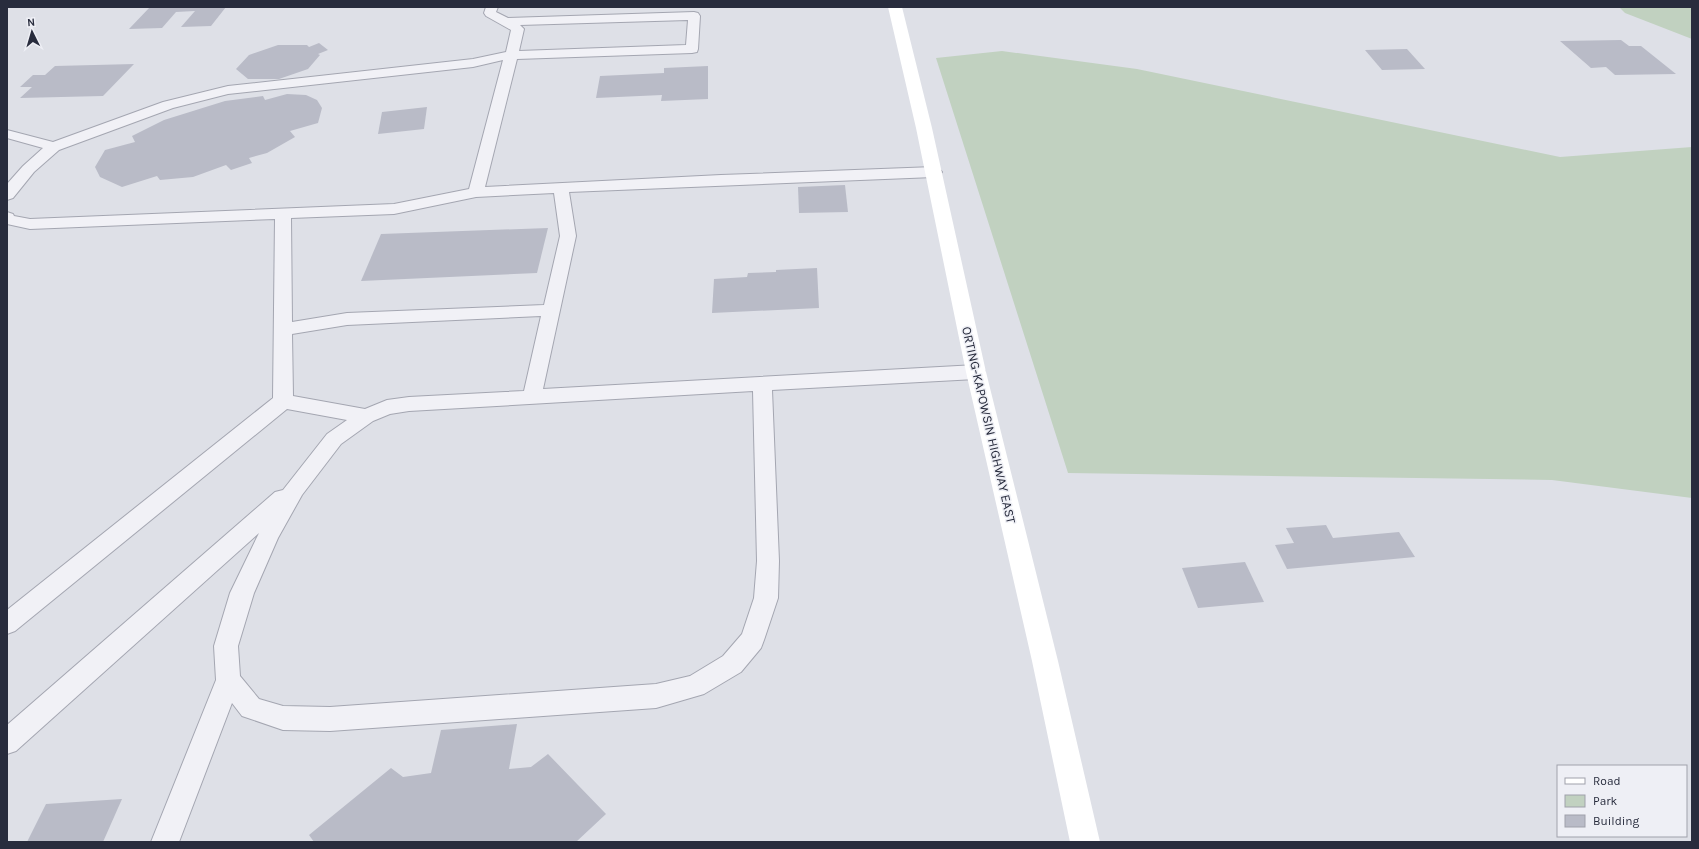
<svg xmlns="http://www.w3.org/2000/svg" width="1699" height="849" font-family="Karla,sans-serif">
	<rect width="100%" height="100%" fill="#dee0e7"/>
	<g fill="#c1d1c0">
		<path d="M1619 7H1692V39L1625 13Z"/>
		<path d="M1002 51 1137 69 1560 157 1692 147V498L1552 480 1068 473 936 58Z"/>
	</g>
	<g fill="#b9bbc7">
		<path d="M150 7H226L211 26 181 27 195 11 176 12 162 28 129 29Z"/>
		<path d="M1621 40 1629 46H1641L1676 74 1615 75 1606 67 1591 68 1560 41Z"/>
		<path d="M319 43 328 50 318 54 320 55 308 69 279 79H248L236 69 249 55 278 45H307L309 47Z"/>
		<path d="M1407 49 1425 69 1382 70 1365 50Z"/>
		<path d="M134 64 103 96 20 98 32 87H20L33 75H45L55 66Z"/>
		<path d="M708 66V99L661 101 662 95 596 98 600 76 664 73V68Z"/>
		<path d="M287 94 306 95 317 100 322 108 318 123 290 131 295 137 267 153 249 158 252 163 231 170 226 165 193 177 160 180 157 176 122 187 100 177 95 167 105 150 135 142 132 136 164 120 225 101 263 96 265 100Z"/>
		<path d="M427 107 424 129 378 134 382 112Z"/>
		<path d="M845 185 848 212 799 213 798 187Z"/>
		<path d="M548 228 537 273 361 281 381 234Z"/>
		<path d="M817 268 819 308 712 313 714 279 747 277 748 273 776 272V270Z"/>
		<path d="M1326 525 1333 538 1399 532 1415 557 1287 569 1275 545 1294 543 1286 528Z"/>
		<path d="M1245 562 1264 602 1198 608 1182 568Z"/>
		<path d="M517 724 509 769 531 767 548 754 606 814 576 842H314L309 835 391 768 403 777 431 773 441 730Z"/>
		<path d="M122 799 103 842H27L46 804Z"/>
	</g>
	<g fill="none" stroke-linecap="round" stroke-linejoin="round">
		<defs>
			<path id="lane" d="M486 7H498L496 12 508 18 694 12 698 13 700 16 698 49 697 52 692 53 517 59 485 187 721 175 934 167 939 169 942 172 939 175 934 177 569 192 576 236 543 389 976 365 983 367 985 372 983 377 976 379 772 390 779 561 778 598 764 640 761 648 741 672 704 694 656 708 330 731 283 730 242 716 232 703 179 842H151L216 680 214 646 230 593 259 533 16 751 7 754V725L275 492 283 490 327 434 347 420 287 409 15 631 7 634V610L273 398 275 219 30 229 7 224V212L13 214 14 216 30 219 394 204 469 189 503 60 473 67 228 94 173 108 59 150 34 172 13 198 7 200V184L23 166 43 148 7 138V130L53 142 163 102 228 86 473 59 506 52 511 30 486 16 484 13ZM688 20 686 45 519 51 524 29 520 25ZM554 193 560 236 544 305 347 313 292 322 291 218 394 214 476 197ZM541 316 524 391 409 397 387 400 365 409 293 396 292 334 347 325ZM753 391 757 561 754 598 742 634 723 656 690 676 656 684 330 707 283 706 259 699 240 676 238 646 254 593 278 538 302 495 341 444 373 421 390 414 409 411Z"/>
		</defs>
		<use href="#lane" stroke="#a4a6b1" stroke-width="2"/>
		<use href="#lane" fill="#f1f1f6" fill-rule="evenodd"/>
		<path fill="#fff" fill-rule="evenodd" d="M888 7H902L932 128 986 372 1058 661 1100 842H1070L1032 661 966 372 916 128Z"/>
	</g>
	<g text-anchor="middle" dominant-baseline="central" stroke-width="3" stroke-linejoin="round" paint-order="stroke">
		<g font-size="13" fill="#282c3d" stroke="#eeeff5">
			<text transform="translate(989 425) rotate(77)">ORTING-KAPOWSIN HIGHWAY EAST</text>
		</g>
	</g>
	<rect width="1699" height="849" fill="none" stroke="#282c3d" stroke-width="16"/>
	<rect x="1557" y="765" width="130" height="72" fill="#eeeff5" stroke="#9fa1ab"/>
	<rect x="1565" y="778" width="20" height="6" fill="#ffffff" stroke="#9fa1ab"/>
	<text x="1593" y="785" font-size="12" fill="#282c3d">Road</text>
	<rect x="1565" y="795" width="20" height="12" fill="#c1d1c0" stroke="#9fa1ab"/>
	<text x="1593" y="805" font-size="12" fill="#282c3d">Park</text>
	<rect x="1565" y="815" width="20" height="12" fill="#b9bbc7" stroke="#9fa1ab"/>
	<text x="1593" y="825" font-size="12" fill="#282c3d">Building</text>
	<g transform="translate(32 32) rotate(355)" stroke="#eeeff5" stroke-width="3" paint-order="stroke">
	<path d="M0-3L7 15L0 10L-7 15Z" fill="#282c3d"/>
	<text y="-6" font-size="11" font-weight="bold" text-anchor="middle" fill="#282c3d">N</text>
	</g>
</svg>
